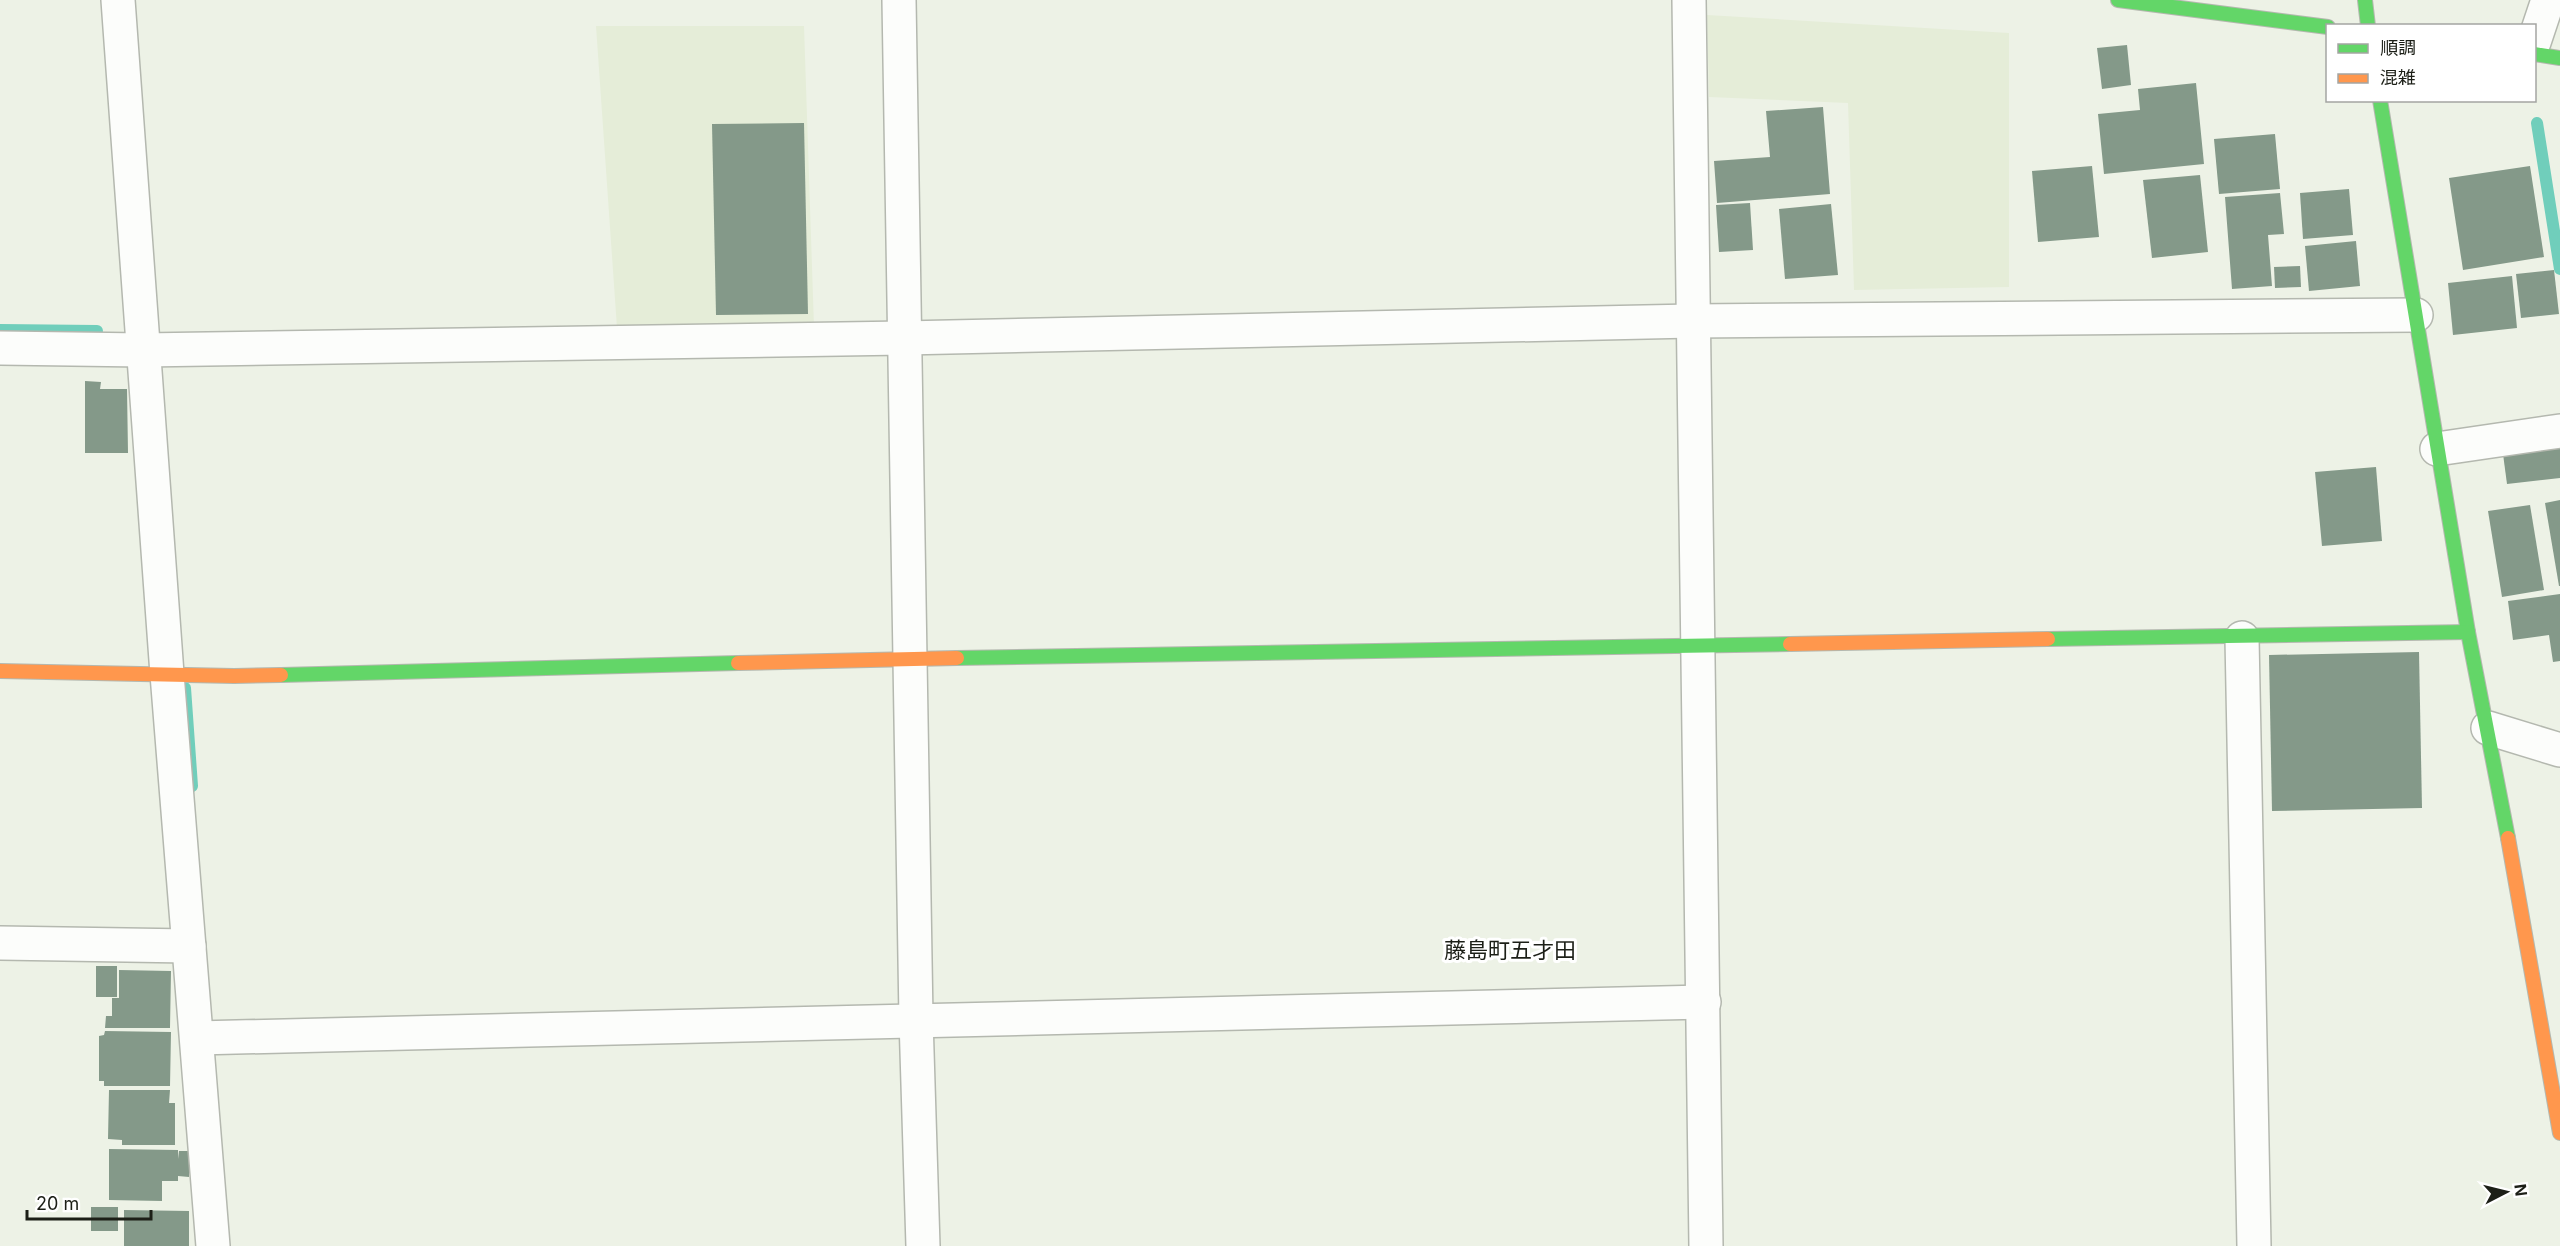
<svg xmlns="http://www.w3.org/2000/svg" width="2560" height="1246" font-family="Inter,'Noto Sans JP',sans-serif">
	<rect width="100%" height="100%" fill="#edf2e6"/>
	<g fill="#e5edd8">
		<path d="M1707 15 2009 33V287L1854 290 1848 103 1709 97Z"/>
		<path d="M596 26H804L814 327 617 328Z"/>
	</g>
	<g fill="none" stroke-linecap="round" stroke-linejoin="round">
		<g stroke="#70cebb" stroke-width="12">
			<path d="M2537 123 2560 269"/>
			<path d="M0 330 97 331"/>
			<path d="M185 688 192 786"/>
		</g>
	</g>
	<g fill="#849989">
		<path d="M2127 45 2131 85 2102 89 2097 48Z"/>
		<path d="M2196 83 2204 164 2104 174 2098 114 2140 110 2138 89Z"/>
		<path d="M1823 107 1830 194 1717 203 1714 161 1770 157 1766 111Z"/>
		<path d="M804 123 808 314 716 315 712 124Z"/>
		<path d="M2275 134 2280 189 2219 194 2214 139Z"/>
		<path d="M2092 166 2099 237 2038 242 2032 171Z"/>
		<path d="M2530 166 2544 257 2463 270 2449 178Z"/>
		<path d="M2200 175 2208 252 2152 258 2143 180Z"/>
		<path d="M2349 189 2353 235 2303 239 2300 193Z"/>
		<path d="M2280 193 2284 234 2268 235 2272 286 2232 289 2225 197Z"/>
		<path d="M1750 203 1753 250 1719 252 1716 205Z"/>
		<path d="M1831 204 1838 275 1785 279 1779 209Z"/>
		<path d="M2356 241 2360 286 2309 291 2305 246Z"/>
		<path d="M2300 266 2301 287 2275 288 2274 267Z"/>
		<path d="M2554 270 2559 314 2521 318 2516 274Z"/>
		<path d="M2512 276 2517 328 2453 335 2448 283Z"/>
		<path d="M85 381 101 382 100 389H127L128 453H85Z"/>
		<path d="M2560 448V478L2507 484 2503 454Z"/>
		<path d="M2376 467 2382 541 2322 546 2315 472Z"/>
		<path d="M2560 500V586H2559L2545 503Z"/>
		<path d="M2530 505 2544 590 2502 597 2488 511Z"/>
		<path d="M2560 594V661L2553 662 2549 635 2513 640 2508 601Z"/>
		<path d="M2419 652 2422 808 2272 811 2269 655Z"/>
		<rect x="96" y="966" width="21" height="31"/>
		<path d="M119 970 171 971 170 1028H105L106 1016H112V998H119Z"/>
		<path d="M105 1031 171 1032 170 1086H104V1081H99V1036L104 1035Z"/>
		<path d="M109 1090H170L169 1103H175V1145H122V1140L108 1139Z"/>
		<path d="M109 1149 178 1150V1159L179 1151H189V1177L178 1176V1181H162V1201L109 1200Z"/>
		<rect x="91" y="1207" width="27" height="24"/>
		<path d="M124 1210 189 1211V1246H124Z"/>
	</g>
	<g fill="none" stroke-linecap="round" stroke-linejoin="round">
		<defs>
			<g id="street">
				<path d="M118 0 167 674 213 1246"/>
				<path d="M899 0 916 1019 923 1246"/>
				<path d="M1689 0 1706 1246"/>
				<path d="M2534 42 2548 0"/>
				<path d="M0 348 143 350 904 338 1692 321 2416 315"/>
				<path d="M2437 449 2560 431"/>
				<path d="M2242 638 2254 1246"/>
				<path d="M2488 728 2560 750"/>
				<path d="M0 943 189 946"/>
				<path d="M197 1038 1704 1002"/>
			</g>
			<g id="fast">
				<path d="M2118 0 2328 27"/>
				<path d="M2365 0 2368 26"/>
				<path d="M2534 54 2560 58"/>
				<path d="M2380 100 2468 632 2508 838"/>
				<path d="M2048 639 2468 632"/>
				<path d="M957 658 1790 644"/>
				<path d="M281 675 738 663"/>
			</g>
			<g id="slow">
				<path d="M1790 644 2048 639"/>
				<path d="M738 663 957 658"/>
				<path d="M0 671 234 676 281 675"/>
				<path d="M2508 838 2560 1133"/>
			</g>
		</defs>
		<use href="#street" stroke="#b4b8af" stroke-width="36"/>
		<use href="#fast" stroke="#b4b8af" stroke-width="16"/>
		<use href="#slow" stroke="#b4b8af" stroke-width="16"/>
		<use href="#street" stroke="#fcfdfb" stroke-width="33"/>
		<use href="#fast" stroke="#63d668" stroke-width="14"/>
		<use href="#slow" stroke="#ff974d" stroke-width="14"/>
	</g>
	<g text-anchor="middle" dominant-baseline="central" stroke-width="6" stroke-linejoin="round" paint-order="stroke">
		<g font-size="22" fill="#1c1f17" stroke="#fff">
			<text x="1510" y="950">藤島町五才田</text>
		</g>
	</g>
	<rect x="2326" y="24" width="210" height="78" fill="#ffffff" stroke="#a4a5a2" stroke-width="1.5"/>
	<rect x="2338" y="44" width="30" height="9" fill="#63d668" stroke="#a4a5a2" stroke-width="1.5"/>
	<text x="2380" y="54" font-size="18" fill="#1c1f17">順調</text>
	<rect x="2338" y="74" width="30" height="9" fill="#ff974d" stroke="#a4a5a2" stroke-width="1.5"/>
	<text x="2380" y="84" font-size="18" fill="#1c1f17">混雑</text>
	<g transform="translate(2506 1192) rotate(83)" stroke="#ffffff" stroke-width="4.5" paint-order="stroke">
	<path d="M0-4.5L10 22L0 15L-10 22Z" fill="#1c1f17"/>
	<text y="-9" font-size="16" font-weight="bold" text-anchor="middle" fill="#1c1f17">N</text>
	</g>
	<path d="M27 1210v9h124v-9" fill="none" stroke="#1c1f17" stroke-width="3"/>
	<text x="36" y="1210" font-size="18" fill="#1c1f17" stroke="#ffffff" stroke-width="4.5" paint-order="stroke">20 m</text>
</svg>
